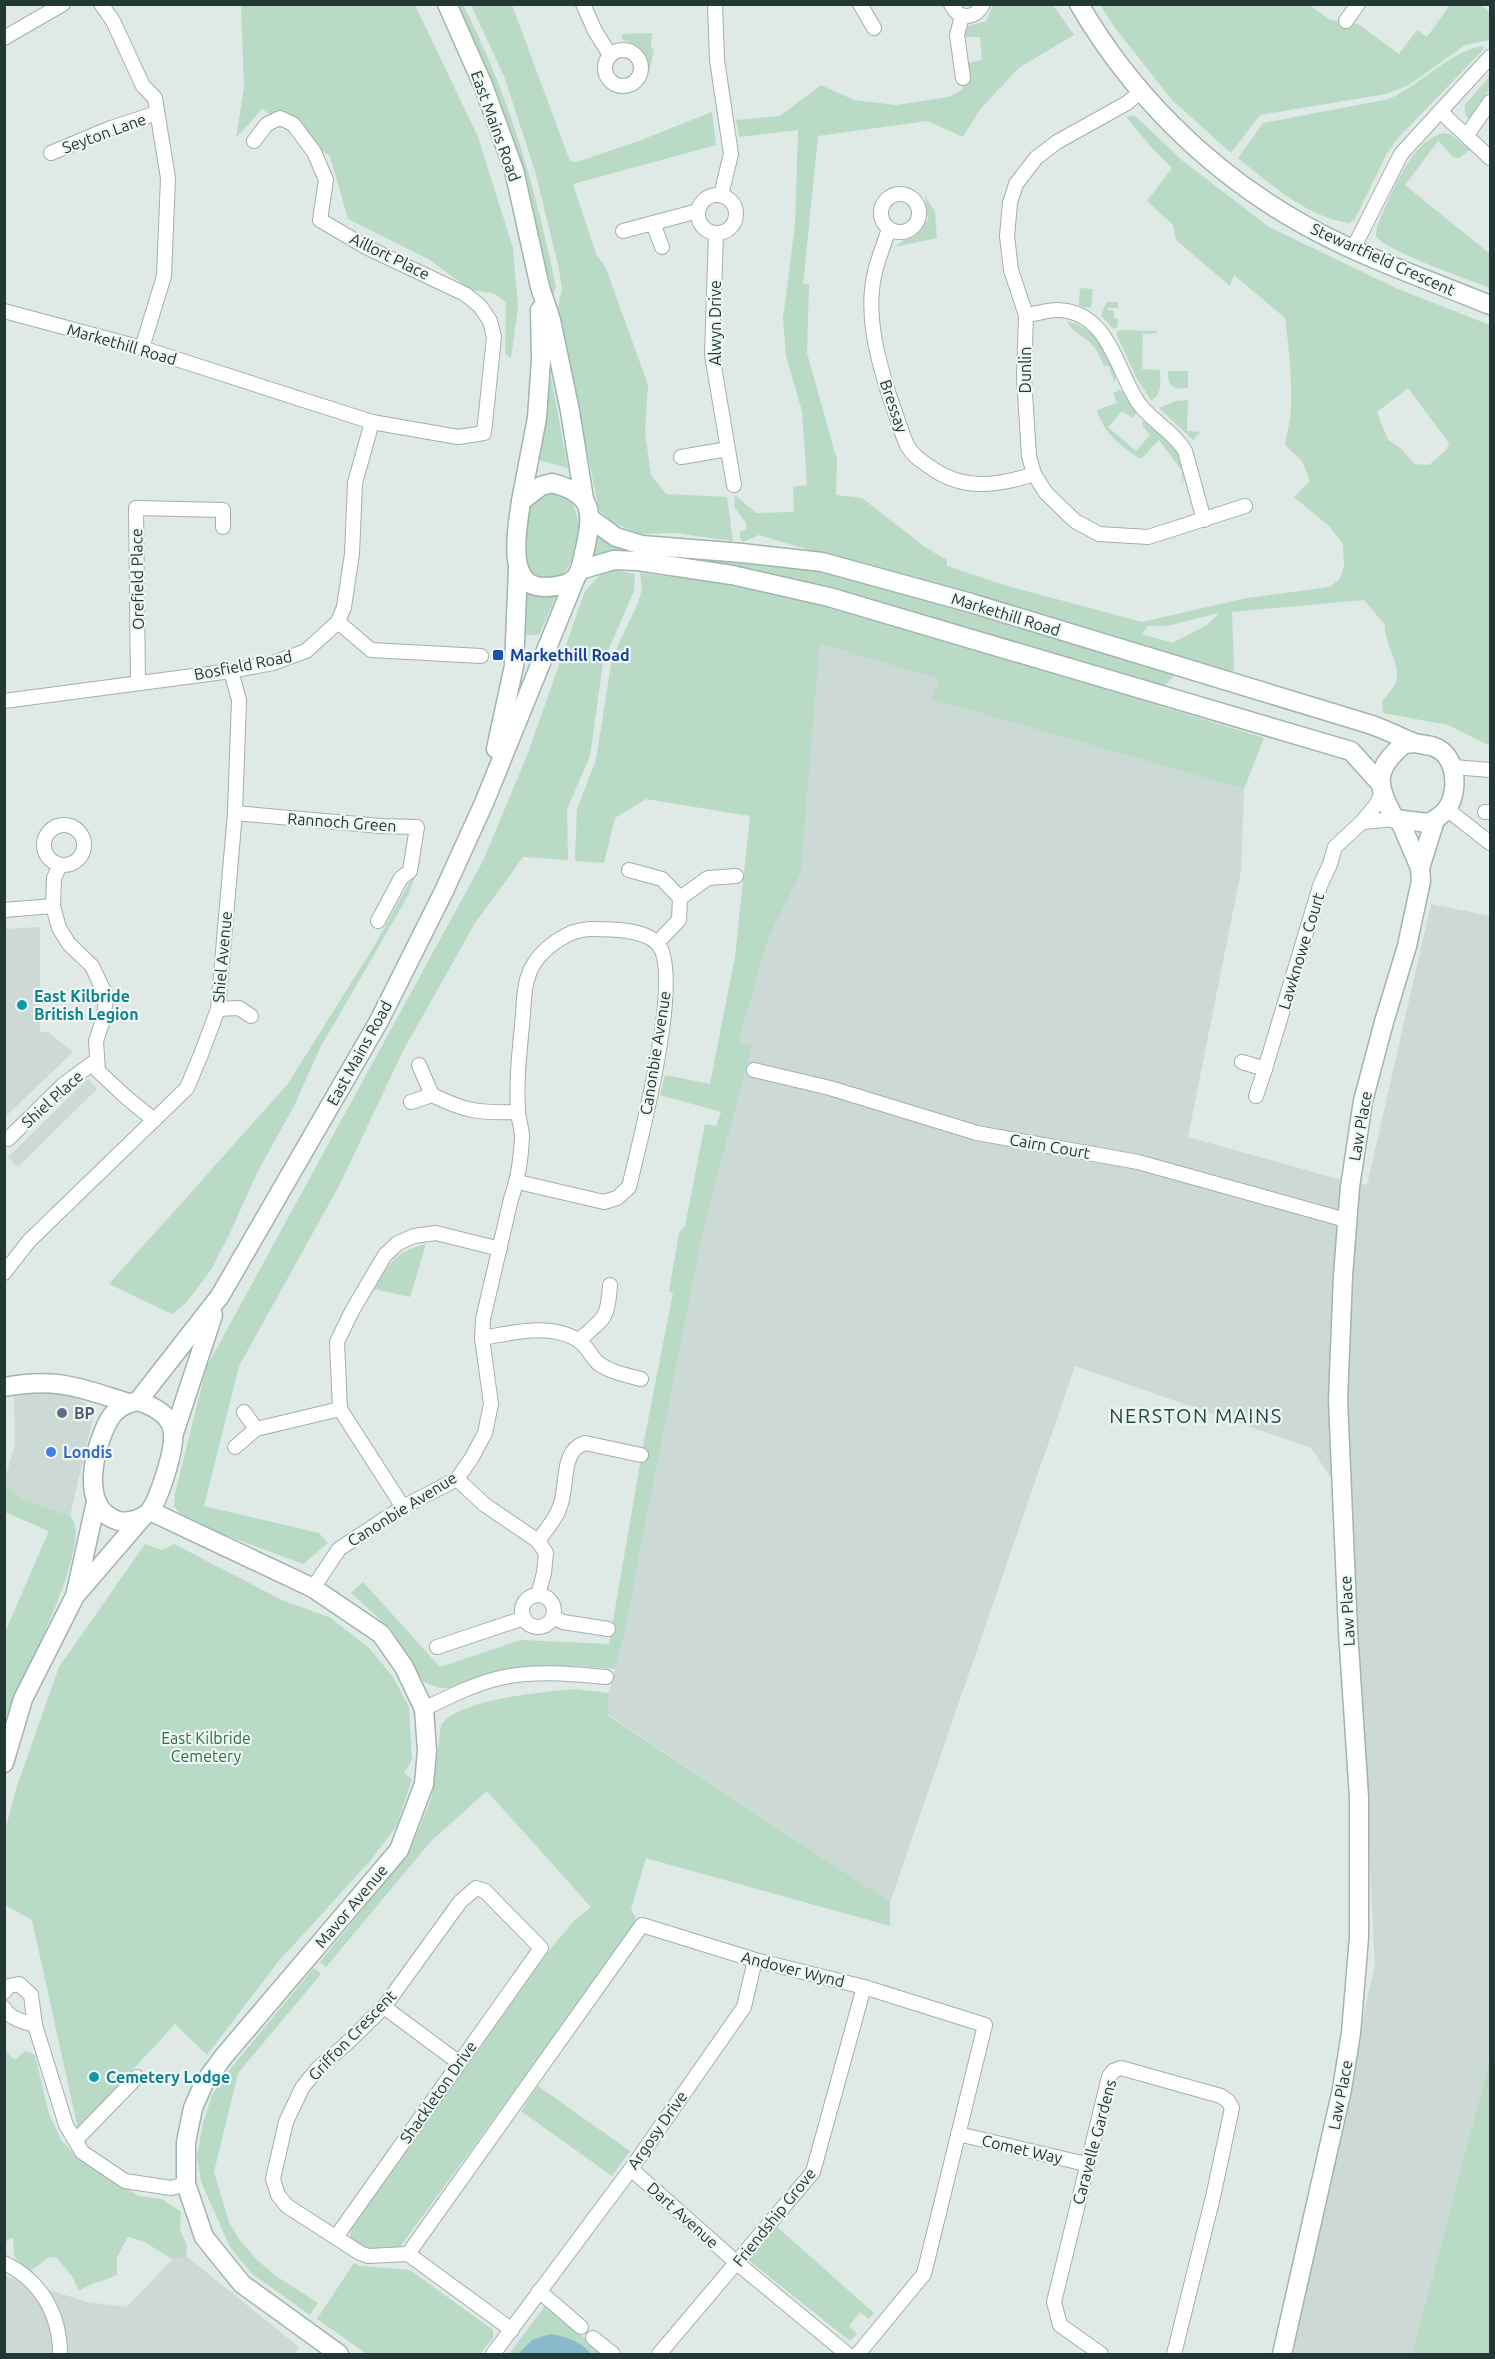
<svg xmlns="http://www.w3.org/2000/svg" width="1495" height="2359" font-family="Ubuntu,sans-serif">
	<rect width="100%" height="100%" fill="#dfe9e6"/>
	<g fill="#cdd9d5">
		<path d="M820 644 940 679 933 699 1244 789 1241 871 1188 1137 1334 1178 1367 1185 1431 904 1490 916V2058L1412 2354H1285L1375 1965 1352 1509 1311 1448 1075 1366 890 1902 607 1714 609 1693 624 1635 703 1231 751 1046 739 1043 768 939 801 873Z"/>
		<path d="M40 927V1032H48L73 1052 5 1117V929Z"/>
		<path d="M88 1079 97 1089 18 1167 8 1157Z"/>
		<path d="M64 1391 95 1409 70 1516 20 1498 10 1488 5 1489V1478L15 1445 14 1393Z"/>
		<path d="M180 2251 299 2347 295 2354H5V2276L87 2302 127 2307Z"/>
	</g>
	<g fill="#b9dac5" fill-rule="evenodd">
		<path d="M241 5H415L478 137 513 248 518 307 511 358 505 354 506 302 493 293 471 290 428 259 348 219 330 156 262 109 236 138 244 87Z"/>
		<path d="M456 5H463C510 96 535 187 556 287L552 296 522 162 497 94Z"/>
		<path d="M471 5H512L570 161 577 162 636 142 712 112 716 145 573 184 596 254 605 266 648 385 645 433 651 475 666 494 727 497 733 541 675 533 639 534 612 522 599 510 558 308 562 289 559 269 535 171 504 76Z"/>
		<path d="M993 5H1053L1074 35 1020 67 981 108 963 137 927 121 818 136 803 284H809L807 353 837 460 836 495 862 498 925 547 947 560V566L1004 585 1142 622 1247 598 1329 587 1339 580 1344 567 1343 544 1329 526 1294 497 1310 481 1302 461 1285 445C1287 432 1291 419 1291 407 1292 378 1289 347 1285 318L1234 275 1230 286 1176 240 1173 225 1147 201 1172 168 1152 148 1126 117 1134 115 1183 161 1269 227 1398 289 1490 325V746L1448 725 1383 713 1382 702C1386 696 1393 689 1396 682 1402 666 1384 644 1385 625L1364 600 1232 612 1234 669 1231 676 759 535 743 542 740 538V532L747 529 746 523 734 507 735 495 756 513 794 512 793 487 807 485 802 411 786 356 783 319 795 225 798 130 739 137 736 120 780 116 821 85 854 100 896 105 949 97 963 89 962 81 969 79 968 63 982 60 980 37H963L965 27 986 21ZM1408 388 1449 443 1447 449 1429 465 1415 464 1398 446 1388 440 1377 412ZM1219 613 1207 625 1172 643 1142 634 1148 626H1167Z"/>
		<path d="M1100 5H1309L1330 20 1358 24 1399 54 1417 30 1427 37 1450 5H1480L1490 12V40L1465 45 1409 85 1386 94 1260 115 1231 153 1172 100 1116 29Z"/>
		<path d="M652 33 651 48 654 49 649 72C647 50 642 48 623 40L622 34Z"/>
		<path d="M1483 46V50L1397 139 1386 155 1355 219 1349 223C1307 217 1270 184 1238 158L1263 123 1389 99C1419 86 1453 49 1483 46Z"/>
		<path d="M1490 76V88L1481 103 1482 109 1471 124 1465 114V105Z"/>
		<path d="M1442 133 1450 134 1470 150 1459 158 1453 157 1438 141 1405 185 1490 254V288C1468 279 1387 252 1376 236L1377 226C1391 196 1408 144 1442 133Z"/>
		<path d="M925 196 935 212 937 238 894 247 921 230 928 219Z"/>
		<path d="M1080 288 1093 289 1091 308 1079 306Z"/>
		<path d="M1107 302H1118V308H1107L1108 310 1114 311V318L1118 319 1117 327 1113 329 1101 315Z"/>
		<path d="M1067 321C1097 329 1105 350 1116 377L1114 382 1109 366H1104C1101 360 1099 353 1095 348 1087 337 1072 333 1067 321Z"/>
		<path d="M1120 330 1157 331V333L1143 334 1142 369 1160 370C1160 381 1163 395 1151 400L1137 379 1116 333Z"/>
		<path d="M1168 371H1188V388C1173 390 1167 386 1168 371Z"/>
		<path d="M547 377H551L568 468 535 459Z"/>
		<path d="M1119 390 1124 391 1137 411 1133 418 1122 411 1108 427 1136 451 1150 435 1143 427 1142 422 1149 421C1169 441 1190 456 1182 485V471L1159 440 1141 459C1122 447 1103 433 1097 410L1117 403 1113 393Z"/>
		<path d="M1188 400 1187 431 1200 432 1193 440 1159 408 1176 401Z"/>
		<path d="M549 491 566 494C586 518 582 561 556 580 550 579 541 580 537 578 518 569 522 516 533 502 537 497 544 494 549 491Z"/>
		<path d="M598 533 632 549 629 556 593 557Z"/>
		<path d="M637 550 821 569 1175 675 1160 690 799 580 748 569 635 557Z"/>
		<path d="M615 570 635 574 634 591 603 662 590 756 567 809 568 860 523 857 475 923 403 1051 340 1184 239 1366 204 1506 319 1533 328 1543 303 1564 185 1520 174 1506 175 1494 206 1368 484 859 528 753 585 591 601 574Z"/>
		<path d="M640 573 753 586 813 600 1264 738 1244 789 932 699 939 679 820 644 801 873 768 939 739 1042 752 1045 703 1231 624 1635 615 1669 578 1666 517 1668 452 1688H440L424 1682 411 1668 392 1630 351 1593 363 1582 440 1667 521 1640 609 1644 644 1441 673 1293 669 1292 679 1233 685 1226 705 1124 716 1126 721 1112 660 1095 665 1075 710 1084 735 957 750 816 646 799 615 818 604 863 576 861 575 859 577 809 596 760 612 658 638 603 642 589Z"/>
		<path d="M522 589 540 596 557 594 539 635H522Z"/>
		<path d="M418 867 409 894 320 1048 294 1106 257 1173 229 1235 212 1268 187 1302 172 1314 109 1284 287 1085 373 948Z"/>
		<path d="M426 1244 410 1297 374 1289C388 1264 396 1251 426 1244Z"/>
		<path d="M10 1488 20 1498 70 1516C97 1539 16 1691 4 1723L5 1632 49 1531 5 1512V1489Z"/>
		<path d="M145 1544 162 1550 174 1544 282 1600 331 1618 370 1649 393 1677 409 1707 412 1760 404 1773 412 1779 396 1827 370 1861 278 1962 207 2055 175 2024 78 2129 32 1920 5 1905V1831L16 1789 59 1667Z"/>
		<path d="M574 1689 609 1693 607 1715 890 1902V1926L646 1858 631 1909 636 1918 631 1931 400 2247C384 2249 360 2252 350 2236L351 2228 552 1947 574 1921 591 1907 487 1791 431 1841 326 1967 320 1962 410 1851 432 1797 441 1725C459 1699 544 1692 574 1689Z"/>
		<path d="M314 1968 321 1974 238 2073 214 2172 229 2222 239 2239 256 2259 276 2276 318 2303 310 2315 251 2273 230 2247 201 2182 197 2156 203 2123 212 2095 226 2074Z"/>
		<path d="M4 2026 7 2053 15 2060 25 2051 35 2055 49 2114 61 2140 76 2156 109 2179 139 2196 162 2199 181 2212 180 2230 187 2246 186 2256 172 2259 143 2241 128 2237 117 2257V2275C104 2281 91 2283 79 2291L72 2276 57 2258 49 2257 32 2270 24 2268 14 2256 13 2237 5 2242Z"/>
		<path d="M1490 2058V2354H1412Z"/>
		<path d="M538 2086 630 2151 612 2176 521 2111Z"/>
		<path d="M775 2225 874 2313 869 2319 860 2312 849 2326 857 2334 850 2341 747 2259Z"/>
		<path d="M354 2263 360 2266 410 2270 493 2330V2338L480 2354H367L317 2319Z"/>
		<path d="M545 2306 604 2354H509Z"/>
	</g>
	<path fill="#89bacc" d="M550 2334C565 2336 581 2341 591 2354H518L532 2340Z"/>
	<g fill="none" stroke-linecap="round" stroke-linejoin="round">
		<defs>
			<g id="street">
				<path d="M101 4 113 21 143 86 155 98 168 178 164 276 142 348"/>
				<path d="M583 4 595 31 610 55"/>
				<path d="M715 4 717 60 731 154 721 195"/>
				<path d="M860 4 874 28"/>
				<path d="M951 4C959 21 975 19 983 4"/>
				<path d="M962 16 957 35 963 78"/>
				<path d="M1346 21 1358 4"/>
				<path d="M4 38 63 4"/>
				<circle cx="623" cy="68" r="18"/>
				<path d="M1140 92 1127 103 1057 142 1036 158 1016 184 1010 203 1007 236 1011 270 1026 315 1024 377 1029 456 1034 474 1046 493 1075 521 1099 534 1148 537 1245 506"/>
				<path d="M1441 112 1490 158"/>
				<path d="M1467 135 1490 102"/>
				<path d="M51 153 111 128 157 113"/>
				<circle cx="900" cy="213" r="19"/>
				<circle cx="717" cy="214" r="19"/>
				<path d="M653 223 662 247"/>
				<path d="M889 229C885 241 880 254 876 268 864 310 877 357 890 398 896 413 900 430 907 445 912 455 921 461 930 467 963 491 997 486 1034 474"/>
				<path d="M623 231 698 211"/>
				<path d="M716 233 712 355 734 485"/>
				<path d="M1353 249 1401 154 1490 57"/>
				<path d="M4 311 142 348 372 422 458 437 484 433 494 337 490 321 480 306 465 294 366 247 320 220 326 180 314 152 293 124 280 118 267 124 254 141"/>
				<path d="M1026 315C1036 314 1047 310 1057 310 1110 311 1116 372 1140 405 1153 422 1174 432 1185 451L1204 520"/>
				<path d="M681 457 728 449"/>
				<path d="M338 622 371 650 481 656"/>
				<path d="M138 683 136 508 223 510V527"/>
				<path d="M4 701 231 671 273 663 306 651 338 622 344 607 352 554 355 483 372 422"/>
				<path d="M1453 767 1490 770"/>
				<path d="M1382 793 1376 805 1362 822 1395 819"/>
				<path d="M1448 810 1490 843"/>
				<path d="M1485 812H1490"/>
				<path d="M235 813 381 826 417 827 410 871 401 878 378 921"/>
				<circle cx="64" cy="845" r="20"/>
				<path d="M60 865 54 878 53 906 59 928 69 944 92 966 106 996 104 1017 96 1041 98 1071 127 1098 154 1120"/>
				<path d="M629 870 662 879 680 898 708 878 736 876"/>
				<path d="M4 910 53 906"/>
				<path d="M657 943 679 920 680 898"/>
				<path d="M218 1009 239 1008 251 1016"/>
				<path d="M1242 1062 1265 1069 1320 886 1330 864 1335 847 1362 822"/>
				<path d="M419 1065 432 1095"/>
				<path d="M754 1070 830 1088 977 1133 1138 1162 1346 1220"/>
				<path d="M1256 1096 1265 1069"/>
				<path d="M411 1102 432 1095C467 1112 479 1113 518 1112"/>
				<path d="M8 1139 63 1085 97 1060"/>
				<path d="M4 1273 29 1241 187 1088 202 1052 218 1009 235 813 239 700 231 671"/>
				<path d="M482 1338C512 1333 551 1322 579 1341 587 1346 591 1356 597 1362 609 1372 626 1375 641 1379"/>
				<path d="M579 1340C604 1318 608 1320 610 1285"/>
				<path d="M244 1412 256 1429"/>
				<path d="M235 1447 256 1429 340 1409"/>
				<path d="M457 1479 485 1505 538 1541 546 1553 544 1573 538 1595"/>
				<path d="M403 1507 340 1409 337 1342 352 1311 385 1255 398 1243 414 1236 436 1233 500 1249"/>
				<path d="M538 1541C545 1531 555 1520 559 1509 569 1488 559 1451 585 1443L641 1455"/>
				<path d="M313 1588 339 1549 403 1507 457 1479 471 1459 485 1433 491 1404 482 1338 483 1319 511 1199C518 1180 521 1158 522 1137 522 1128 518 1119 518 1110 516 1079 520 1047 523 1015 524 1000 524 985 530 971 540 949 568 929 591 929 610 929 643 929 657 943 685 972 639 1145 629 1187L617 1198 604 1202 518 1182"/>
				<circle cx="538" cy="1611" r="16"/>
				<path d="M553 1617 563 1622 608 1629"/>
				<path d="M437 1647 524 1618"/>
				<path d="M424 1709C448 1697 474 1684 500 1678 535 1670 572 1674 606 1677"/>
				<path d="M4 1992 9 1986 19 1984 31 1995 35 2025 66 2125 82 2152 125 2181 171 2188 186 2184"/>
				<path d="M384 2007 458 2062"/>
				<path d="M4 2008C10 2019 24 2022 35 2025"/>
				<path d="M958 2134 1086 2164"/>
				<path d="M76 2140 137 2077"/>
				<path d="M631 2169 737 2263 847 2354"/>
				<path d="M336 2237 541 1948 485 1891 476 1888 460 1902 384 2007 344 2046 318 2068 302 2088 286 2122 273 2179 278 2195 287 2206 360 2253 368 2256 408 2254 512 2330"/>
				<path d="M408 2254 642 1925 755 1960 864 1987 985 2025 924 2274 858 2354"/>
				<path d="M4 2263C41 2280 60 2315 60 2354"/>
				<path d="M539 2291 581 2327"/>
				<path d="M593 2338 613 2354"/>
				<path d="M493 2354 631 2169 744 2007 755 1960"/>
				<path d="M659 2354 813 2172 864 1987"/>
				<path d="M1101 2354 1060 2325 1054 2302 1109 2077 1113 2071 1121 2068 1221 2096 1228 2101 1232 2108 1213 2197 1174 2354"/>
			</g>
			<g id="secondary">
				<path d="M447 4 483 85 514 170 540 287 551 320 570 411 584 499"/>
				<path d="M1079 4C1130 92 1206 168 1294 219 1355 255 1424 278 1490 305"/>
				<path d="M552 483C594 494 593 512 585 549 582 558 582 572 574 579 566 586 554 587 544 587 504 587 518 526 521 501L541 486Z"/>
				<path d="M521 501 537 418 541 360 540 310"/>
				<path d="M591 519 616 537 642 545 742 553 822 562 971 603 1369 724C1384 729 1398 736 1412 742 1419 745 1427 744 1434 747 1451 753 1456 773 1454 789 1452 807 1443 816 1428 823L1395 819C1376 785 1373 770 1404 744L1415 743"/>
				<path d="M580 570 614 560 638 561 732 575 829 597 1351 751 1380 783"/>
				<path d="M496 749 514 666 518 569"/>
				<path d="M1420 868 1435 820"/>
				<path d="M4 1387C57 1377 80 1388 129 1403"/>
				<path d="M138 1401 220 1296 379 1021 444 891 484 803 575 579"/>
				<path d="M138 1401C153 1406 172 1415 173 1433 175 1449 159 1500 149 1512 142 1519 129 1523 119 1521 78 1510 94 1447 109 1420 115 1409 127 1403 138 1401Z"/>
				<path d="M174 1433 213 1315"/>
				<path d="M150 1511 313 1588 381 1634 404 1667 424 1709 427 1751 424 1784 399 1850 224 2056 204 2083 193 2108 186 2142V2184L204 2237 242 2284 339 2354"/>
				<path d="M76 1592 96 1502"/>
				<path d="M4 1763 23 1699 75 1596 142 1518"/>
				<path d="M1282 2354 1342 2089 1351 2033 1359 1937V1797L1348 1631 1338 1400 1343 1276 1350 1187 1363 1101 1384 1022 1407 946 1421 881 1420 868 1400 821"/>
			</g>
		</defs>
		<use href="#street" stroke="#a2b0ad" stroke-width="16"/>
		<use href="#secondary" stroke="#9fb5af" stroke-width="21"/>
		<use href="#street" stroke="#fff" stroke-width="14"/>
		<use href="#secondary" stroke="#fff" stroke-width="18"/>
	</g>
	<rect fill="#1a4fb4" stroke="#eff6f4" stroke-width="2" x="492" y="649" width="12" height="12" rx="3"/>
	<g fill="#0f9aa8" stroke="#eff6f4" stroke-width="2">
		<circle cx="22" cy="1005" r="6"/>
		<circle cx="94" cy="2077" r="6"/>
	</g>
	<circle fill="#5c6f8a" stroke="#eff6f4" stroke-width="2" cx="62" cy="1413" r="6"/>
	<circle fill="#3f7fe0" stroke="#eff6f4" stroke-width="2" cx="51" cy="1452" r="6"/>
	<g text-anchor="middle" dominant-baseline="central" stroke-width="4.5" stroke-linejoin="round" paint-order="stroke">
		<g font-size="16" fill="#213835" stroke="#eff6f4">
			<text transform="translate(496 126) rotate(70)">East Mains Road</text>
			<text transform="translate(104 133) rotate(-20)">Seyton Lane</text>
			<text transform="translate(390 256) rotate(26)">Aillort Place</text>
			<text transform="translate(1383 259) rotate(24)">Stewartfield Crescent</text>
			<text transform="translate(715 323) rotate(-90)">Alwyn Drive</text>
			<text transform="translate(122 344) rotate(16)">Markethill Road</text>
			<text transform="translate(1025 370) rotate(-90)">Dunlin</text>
			<text transform="translate(894 406) rotate(71)">Bressay</text>
			<text transform="translate(137 579) rotate(-91)">Orefield Place</text>
			<text transform="translate(1006 614) rotate(17)">Markethill Road</text>
			<text transform="translate(243 665) rotate(-11)">Bosfield Road</text>
			<text transform="translate(342 822) rotate(4)">Rannoch Green</text>
			<text transform="translate(1301 951) rotate(-73)">Lawknowe Court</text>
			<text transform="translate(222 957) rotate(-85)">Shiel Avenue</text>
			<text transform="translate(359 1053) rotate(-61)">East Mains Road</text>
			<text transform="translate(655 1053) rotate(-81)">Canonbie Avenue</text>
			<text transform="translate(52 1099) rotate(-42)">Shiel Place</text>
			<text transform="translate(1360 1126) rotate(-80)">Law Place</text>
			<text transform="translate(1050 1146) rotate(10)">Cairn Court</text>
			<text transform="translate(402 1509) rotate(-32)">Canonbie Avenue</text>
			<text transform="translate(1347 1611) rotate(-93)">Law Place</text>
			<text transform="translate(351 1906) rotate(-50)">Mavor Avenue</text>
			<text transform="translate(793 1969) rotate(14)">Andover Wynd</text>
			<text transform="translate(352 2035) rotate(-46)">Griffon Crescent</text>
			<text transform="translate(438 2092) rotate(-55)">Shackleton Drive</text>
			<text transform="translate(1340 2095) rotate(-79)">Law Place</text>
			<text transform="translate(657 2130) rotate(-55)">Argosy Drive</text>
			<text transform="translate(1094 2142) rotate(-75)">Caravelle Gardens</text>
			<text transform="translate(1022 2149) rotate(13)">Comet Way</text>
			<text transform="translate(683 2215) rotate(42)">Dart Avenue</text>
			<text transform="translate(774 2217) rotate(-51)">Friendship Grove</text>
		</g>
		<g font-size="16" font-weight="bold" fill="#164399" stroke="#eff6f4" text-anchor="start">
			<text x="510" y="655">Markethill Road</text>
		</g>
		<g font-size="16" font-weight="bold" fill="#0d838f" stroke="#eff6f4" text-anchor="start">
			<text x="34" y="996">East Kilbride<tspan x="34" dy="18">British Legion</tspan></text>
			<text x="106" y="2077">Cemetery Lodge</text>
		</g>
		<g font-size="16" font-weight="bold" fill="#4e5e75" stroke="#eff6f4" text-anchor="start">
			<text x="74" y="1413">BP</text>
		</g>
		<g font-size="16" font-weight="bold" fill="#366cbe" stroke="#eff6f4" text-anchor="start">
			<text x="63" y="1452">Londis</text>
		</g>
		<g font-size="16" fill="#2e6d4d" stroke="#eff6f4">
			<text x="206" y="1738">East Kilbride<tspan x="206" dy="18">Cemetery</tspan></text>
		</g>
		<g font-size="20" letter-spacing="1.5" fill="#1e4944" stroke="#eff6f4">
			<text x="1196" y="1415">NERSTON MAINS</text>
		</g>
	</g>
	<rect width="1495" height="2359" fill="none" stroke="#213835" stroke-width="12"/>
</svg>
